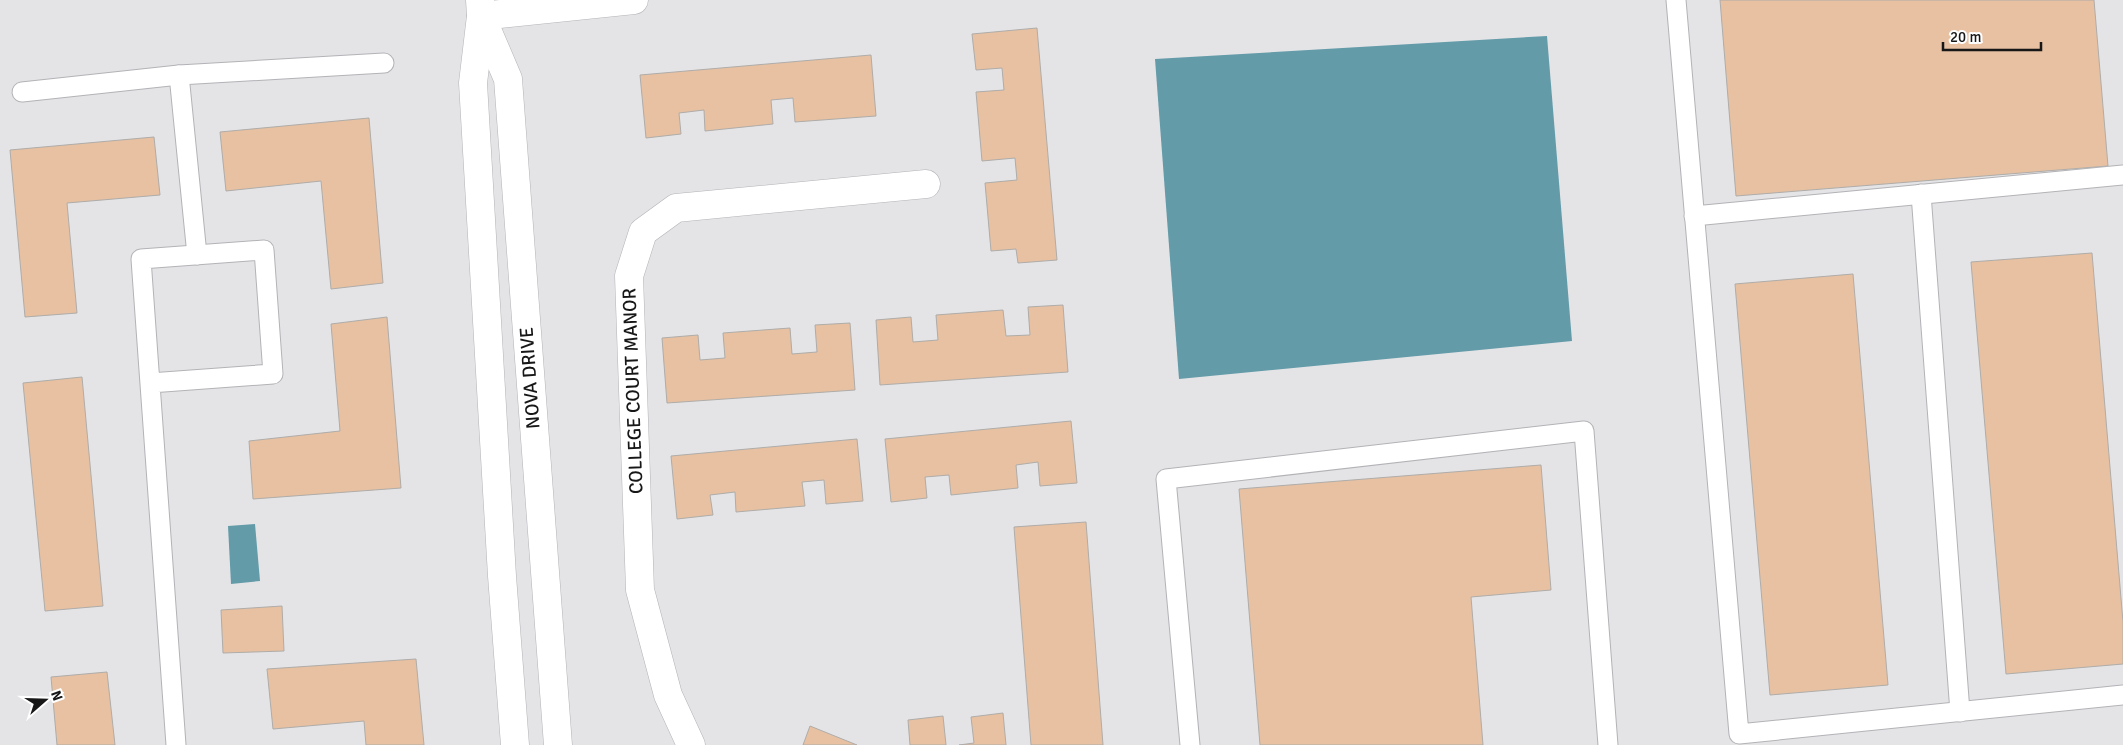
<svg xmlns="http://www.w3.org/2000/svg" width="2123" height="745" font-family="Signika,sans-serif">
	<rect width="100%" height="100%" fill="#e4e4e7"/>
	<g fill="#639ba8">
		<path d="M1547 36 1572 341 1179 379 1155 59Z"/>
		<path d="M255 524 260 581 231 584 228 526Z"/>
	</g>
	<g fill="#e7c1a1" stroke="#afaca9">
		<path d="M1720 0H2094L2108 166 1736 196Z"/>
		<path d="M1037 28 1057 260 1018 263 1016 249 991 251 985 183 1017 180 1015 158 982 161 976 92 1004 90 1002 68 976 70 972 34Z"/>
		<path d="M871 55 876 116 795 122 793 98 771 100 773 124 705 131 704 110 679 113 681 134 646 138 640 75Z"/>
		<path d="M369 118 383 283 331 289 321 181 226 191 220 132Z"/>
		<path d="M154 137 160 195 67 203 77 313 25 317 10 150Z"/>
		<path d="M2092 253 2123 622V664L2006 674 1971 262Z"/>
		<path d="M1853 274 1888 685 1770 695 1735 284Z"/>
		<path d="M1063 305 1068 372 880 385 876 320 911 317 913 342 938 340 936 315 1003 310 1006 336 1030 335 1028 307Z"/>
		<path d="M387 317 401 488 253 499 249 441 340 431 331 324Z"/>
		<path d="M850 323 855 390 667 403 662 338 698 335 700 360 725 358 723 333 790 328 792 354 817 352 815 325Z"/>
		<path d="M82 377 103 606 45 611 23 383Z"/>
		<path d="M1071 421 1077 483 1040 486 1038 462 1016 465 1018 488 951 495 949 475 925 477 927 498 891 502 885 439Z"/>
		<path d="M857 439 863 501 826 504 824 480 802 482 805 506 736 512 735 492 710 495 713 515 677 519 671 456Z"/>
		<path d="M1541 465 1551 590 1471 597 1483 745H1260L1239 489Z"/>
		<path d="M1086 522 1103 745H1031L1014 527Z"/>
		<path d="M282 606 284 651 223 653 221 610Z"/>
		<path d="M416 659 424 745H366L364 721 273 729 267 669Z"/>
		<path d="M107 672 115 745H57L51 677Z"/>
		<path d="M1003 713 1006 745H959L974 743 971 717Z"/>
		<path d="M943 716 946 745H910L908 720Z"/>
		<path d="M810 726 857 745H803Z"/>
	</g>
	<g fill="none" stroke-linecap="round" stroke-linejoin="round">
		<defs>
			<g id="service">
				<path d="M1676 0 1739 734 2123 695"/>
				<path d="M22 92 179 75"/>
				<path d="M1921 194 1960 712"/>
				<path d="M1694 216 2123 175"/>
				<path d="M197 255 179 75 384 63"/>
				<path d="M150 383 273 374 264 250 141 259 176 745"/>
				<path d="M1190 745 1166 479 1584 431 1608 745"/>
			</g>
			<g id="minor">
				<path d="M481 16 634 0"/>
				<path d="M691 745 668 695 640 590 629 276 643 232 676 208 926 184"/>
			</g>
			<g id="tertiary">
				<path d="M480 0 481 16 473 83 502 576 515 745"/>
				<path d="M482 18 508 79 558 745"/>
			</g>
		</defs>
		<use href="#service" stroke="#b3b2b6" stroke-width="21"/>
		<use href="#minor" stroke="#b3b2b6" stroke-width="29"/>
		<use href="#tertiary" stroke="#b3b2b6" stroke-width="29"/>
		<use href="#service" stroke="#fff" stroke-width="19"/>
		<use href="#minor" stroke="#fff" stroke-width="28"/>
		<use href="#tertiary" stroke="#fff" stroke-width="28"/>
	</g>
	<g text-anchor="middle" dominant-baseline="central" stroke-width="5" stroke-linejoin="round" paint-order="stroke">
		<g font-size="19" fill="#171718" stroke="#fff">
			<text transform="translate(530 378) rotate(-94)">NOVA DRIVE</text>
			<text transform="translate(633 391) rotate(-92)">COLLEGE COURT MANOR</text>
		</g>
	</g>
	<g transform="translate(45 700) rotate(70)" stroke="#ffffff" stroke-width="4" paint-order="stroke">
	<path d="M0-4L9 19L0 12L-9 19Z" fill="#171718"/>
	<text y="-8" font-size="14" font-weight="bold" text-anchor="middle" fill="#171718">N</text>
	</g>
	<path d="M1943 42v8h98v-8" fill="none" stroke="#171718" stroke-width="2.5"/>
	<text x="1950" y="42" font-size="15" fill="#171718" stroke="#ffffff" stroke-width="4" paint-order="stroke">20 m</text>
</svg>
